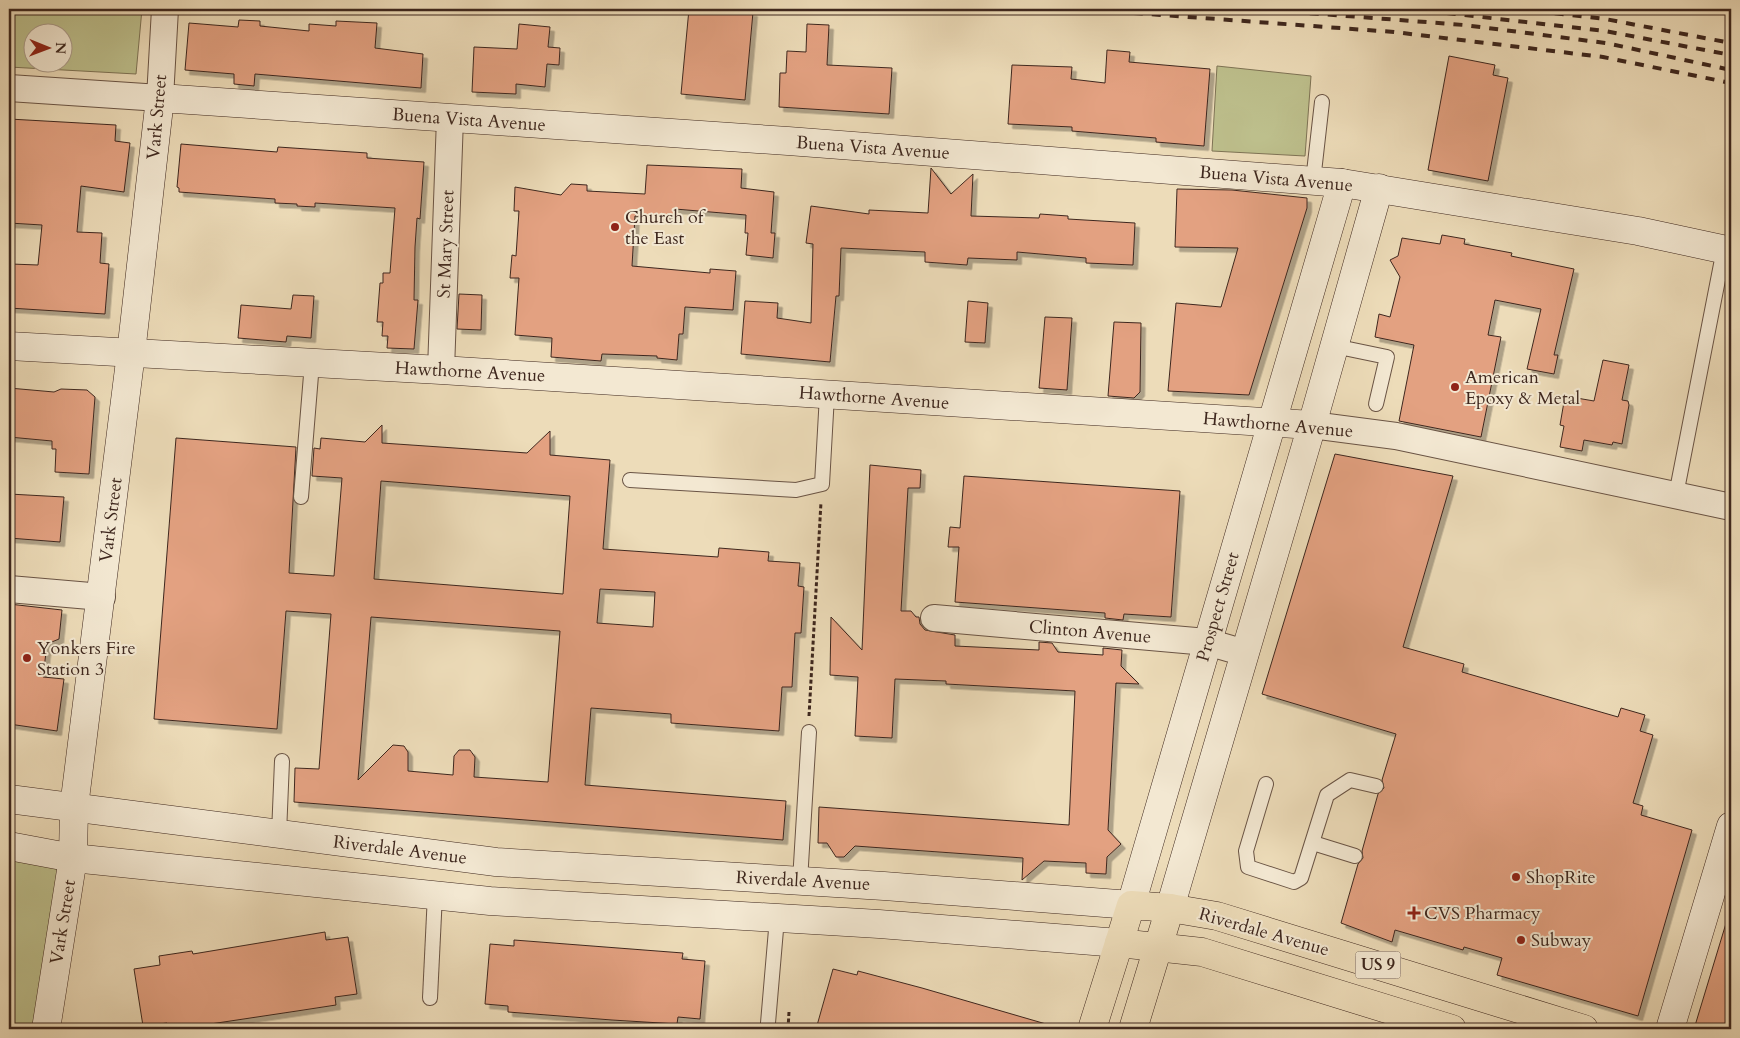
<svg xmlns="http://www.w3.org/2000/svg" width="1740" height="1038" font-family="Cardo,serif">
	<defs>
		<filter id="shadow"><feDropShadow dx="4.5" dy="4.5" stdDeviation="0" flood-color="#0004"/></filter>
	</defs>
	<rect width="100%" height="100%" fill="#eddcb9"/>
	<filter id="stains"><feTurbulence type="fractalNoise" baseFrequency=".004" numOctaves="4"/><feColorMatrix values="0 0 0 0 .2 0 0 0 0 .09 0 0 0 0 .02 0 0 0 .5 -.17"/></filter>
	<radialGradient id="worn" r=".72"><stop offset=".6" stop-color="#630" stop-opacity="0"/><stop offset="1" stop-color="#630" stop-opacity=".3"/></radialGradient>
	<g fill="#bdbf8c" stroke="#7e7355" fill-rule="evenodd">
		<path d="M9 9H142L136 74 9 67ZM32 32H62V62H32Z"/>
		<path d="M1217 66 1311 76 1305 156 1212 151Z"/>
		<path d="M9 848 60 855 34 1029H9Z"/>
	</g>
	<g fill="#e3a181" stroke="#3e271e" fill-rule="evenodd" filter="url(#shadow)">
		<path d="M689 9 753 12 745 100 681 94Z"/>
		<path d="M239 20 260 21V26L309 31V24L336 26V21L377 23 375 48 423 54 421 88 255 74 254 86 234 84V74L185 70 189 23 238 27Z"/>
		<path d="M519 24 550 27 548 47 560 48 559 65 547 64 545 87 516 84V94L472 92 474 47 517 49Z"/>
		<path d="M807 24 829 25 827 65 892 68 889 114 779 107 780 73H786L787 51 806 52Z"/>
		<path d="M1107 50 1130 52 1129 62 1210 69 1204 146 1156 142V138L1072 131V127L1008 124 1012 65 1072 67 1071 79 1105 83Z"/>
		<path d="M1449 56 1495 65 1493 75 1508 78 1488 181 1428 170Z"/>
		<path d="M9 119 116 125 115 141 130 143 124 192 81 186 77 232 102 233 100 263 109 264 105 314 9 308V278H11V264L38 265 42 225 9 223Z"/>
		<path d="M181 144 277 152 278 147 367 153V158L424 162 420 219 417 218 415 247 414 300H418L414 349 387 348 388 336H382L383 322H377L380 283H383V273H390L395 208 315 203V207L297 206V204L275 203V199L179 192V188L177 187Z"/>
		<path d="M647 165 742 169 741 188 774 192 771 233H775L773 258 746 255 748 233H745L746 215 675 209 674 218 635 216 632 266 710 273V269L736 271 733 310 685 307 683 334H679L677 360 657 358V356L602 354 601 361 551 357 552 338 515 335 519 278H510L512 255 516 256 519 211H514L515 187 561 195 571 184 587 185V191L645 194Z"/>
		<path d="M931 168 951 194 973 174 971 216 1039 218 1040 214 1068 216V219L1135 223 1133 265 1086 263V258L1017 252V260L968 258 967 265 925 262V252L841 248 839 296H836L830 362 741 354 745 301 778 303 777 318 811 323 813 244 806 243 811 206 869 214V210L928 213Z"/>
		<path d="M1177 189 1232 190 1307 198V208L1249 395 1168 391 1176 303 1221 307 1238 248 1175 247Z"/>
		<path d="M1442 235 1465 239 1464 244 1512 253 1511 256 1574 269 1554 355H1558L1554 374 1527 369 1541 309 1495 300 1488 335 1501 337 1481 437 1399 421 1414 345 1375 337 1379 314 1390 317 1400 277 1390 260 1398 256 1402 238 1440 244Z"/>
		<path d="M459 294 482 295 481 330 457 329Z"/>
		<path d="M293 295 314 296 311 338 287 336 286 342 238 338 241 305 291 309Z"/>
		<path d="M968 301 988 303 985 343 965 342Z"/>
		<path d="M1045 317 1072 318 1067 390 1039 388Z"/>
		<path d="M1114 322 1141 323 1140 392 1134 398 1108 396Z"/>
		<path d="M1603 360 1629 365 1622 400 1628 401 1629 405 1622 444 1613 442 1612 445 1584 440 1582 451 1560 447 1564 426 1560 425 1565 396 1594 401Z"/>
		<path d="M9 388 54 392 61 389 87 390 95 397 89 474 55 472 56 449H52V441L9 437Z"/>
		<path d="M382 425V443L527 453 550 431V455L610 460 603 549 718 557 719 548 769 552 768 561 800 563 798 586 804 587 801 633H795L792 687H782L779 731 671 723V714L591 708 585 785 786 801 783 840 294 802 295 768 319 769 331 614 286 611 277 729 154 719 176 438 296 447 289 573 334 576 342 478 312 476 314 448 320 449 321 438 365 442ZM381 481 570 496 563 594 374 579ZM600 589 655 592 653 627 597 623ZM371 617 560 631 548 782 474 777 475 757 470 750H459L454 756 453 775 408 771V752L404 746 393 745 358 780Z"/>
		<path d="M1335 454 1453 476 1403 647 1464 664 1462 672 1618 717 1621 708 1645 715 1640 731 1653 735 1633 803 1643 806 1641 815 1692 830 1638 1016 1497 975 1502 958 1464 947 1463 950 1395 930 1392 942 1341 923 1358 864 1363 858 1362 851 1378 794 1384 788 1382 780 1396 734 1262 694Z"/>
		<path d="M870 465 921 470 920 488H908L901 611H911L916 617H919L920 624 925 630 955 635V646L1039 650V642L1052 643 1058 652 1103 655V648L1122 650 1121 666 1139 684 1116 683 1108 830 1121 844 1107 857 1106 874 1086 873V863L1044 861 1022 880 1023 858 855 846 844 857H836L827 843H818L819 807 1069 825 1075 691 946 684V681L895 679 892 738 855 736 858 677 830 675 831 617 862 650Z"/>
		<path d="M964 476 1180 491 1171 617 1124 614 1123 620 1105 618V613L955 602 959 547H948L950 527 960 528Z"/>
		<path d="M9 494 64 497 60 542 9 538Z"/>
		<path d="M9 604 62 610 59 639 47 644 43 677 64 679 57 731 9 724Z"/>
		<path d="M1727 920 1731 921V1029H1694Z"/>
		<path d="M325 932 326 940 348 937 357 994 335 997 336 1005 297 1011 177 1029H168L167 1023 143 1026 134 969 160 965 159 956 192 951 193 954Z"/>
		<path d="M514 940 683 953 682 959 705 961 700 1019 678 1017 677 1024 612 1020 508 1012V1006L485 1004 490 944 514 946Z"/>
		<path d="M833 969 857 975 858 971 922 988 1046 1024 1045 1029H816Z"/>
	</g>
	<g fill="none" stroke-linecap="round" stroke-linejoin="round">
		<defs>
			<g id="lane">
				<path d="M1313 181 1322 102"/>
				<path d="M1334 346 1387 357 1376 404"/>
				<path d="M630 480 796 490 822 484 827 395"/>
				<path d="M1676 495 1724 249"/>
				<path d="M301 497 312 363"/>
				<path d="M1266 784 1246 851 1248 867 1294 882 1301 878 1327 795 1350 780 1376 786"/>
				<path d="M279 834 282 761"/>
				<path d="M1313 843 1355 856"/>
				<path d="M800 881 809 732"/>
				<path d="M430 998 435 894"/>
				<path d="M768 1023 777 918"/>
			</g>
			<g id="street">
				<path d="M9 88 160 98 165 9"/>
				<path d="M441 370 450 118"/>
				<path d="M1312 425 1396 436 1731 507"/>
				<path d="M9 589 102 597"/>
				<path d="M934 618 1207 642 1245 653"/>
			</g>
			<g id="secondary">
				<path d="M9 346 441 370 1312 425"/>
				<path d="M9 799 496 862 884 886 1131 905 1342 183"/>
				<path d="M9 846 73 858 490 901 879 924 1119 943"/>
				<path d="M1170 908 1312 425 1379 188"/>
				<path d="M46 1029 73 858 74 807 131 353 160 98 788 141 1342 183 1638 231 1731 251"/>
				<path d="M1670 1029 1731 826"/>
			</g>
			<g id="primary">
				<path d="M1119 943 1202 952 1452 1029"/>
				<path d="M1092 1029 1131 905 1170 908 1217 916 1584 1029"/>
				<path d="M1133 1029 1170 908"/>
			</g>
		</defs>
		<use href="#lane" stroke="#6a5445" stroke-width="16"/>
		<use href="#street" stroke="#6a5445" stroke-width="28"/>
		<use href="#secondary" stroke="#3e271e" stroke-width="29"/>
		<use href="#primary" stroke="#3e271e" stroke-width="29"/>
		<g stroke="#3e271e" stroke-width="3" stroke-dasharray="4 2.5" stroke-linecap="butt">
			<path d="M809 716 821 502"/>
			<path d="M788 1029 789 1012"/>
		</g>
		<use href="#lane" stroke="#f3e8d2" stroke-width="14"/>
		<use href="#street" stroke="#f3e8d2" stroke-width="26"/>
		<use href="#secondary" stroke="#f3e8d2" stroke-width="28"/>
		<use href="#primary" stroke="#eddcb9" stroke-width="28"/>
		<g stroke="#3e271e" stroke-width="4" stroke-dasharray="9 9" stroke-linecap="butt">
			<path d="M1080 9 1394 32 1603 57 1731 83"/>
			<path d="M1256 9 1464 25 1606 43 1731 70"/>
			<path d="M1411 9 1605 31 1731 55"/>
			<path d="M1519 9 1605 19 1731 43"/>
		</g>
	</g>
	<g fill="#8f2418" stroke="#f3e8d2" stroke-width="2">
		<circle cx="615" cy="227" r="5"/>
		<circle cx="1455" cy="387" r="5"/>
		<circle cx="27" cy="658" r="5"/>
		<circle cx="1516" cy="877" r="5"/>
		<path d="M1411.5 905.5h5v5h5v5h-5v5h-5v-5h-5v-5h5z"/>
		<circle cx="1521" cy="940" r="5"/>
	</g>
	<g text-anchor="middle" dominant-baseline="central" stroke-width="4" stroke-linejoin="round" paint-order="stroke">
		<rect fill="#f3e8d2" stroke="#746154" stroke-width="1" x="1355.5" y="951.5" width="45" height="27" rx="4"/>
		<g font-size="16" font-weight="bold" fill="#3e271e">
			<text x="1378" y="965">US 9</text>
		</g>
		<g font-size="18" fill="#3e271e" stroke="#f3e8d2">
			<text transform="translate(157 117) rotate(-85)">Vark Street</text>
			<text transform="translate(469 120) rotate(4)">Buena Vista Avenue</text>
			<text transform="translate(873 148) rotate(4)">Buena Vista Avenue</text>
			<text transform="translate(1276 179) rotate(5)">Buena Vista Avenue</text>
			<text transform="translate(446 244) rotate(-88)">St Mary Street</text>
			<text transform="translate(470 372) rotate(3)">Hawthorne Avenue</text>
			<text transform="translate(874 398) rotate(4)">Hawthorne Avenue</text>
			<text transform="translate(1278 425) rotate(5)">Hawthorne Avenue</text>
			<text transform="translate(111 520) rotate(-83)">Vark Street</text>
			<text transform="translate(1218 607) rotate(-74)">Prospect Street</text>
			<text transform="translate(1090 632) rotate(5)">Clinton Avenue</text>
			<text transform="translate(400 850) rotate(7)">Riverdale Avenue</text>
			<text transform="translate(803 881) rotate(3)">Riverdale Avenue</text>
			<text transform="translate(63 922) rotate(-81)">Vark Street</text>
			<text transform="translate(1264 932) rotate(16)">Riverdale Avenue</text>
		</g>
		<g font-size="18" fill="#3e271e" stroke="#f3e8d2" text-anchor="start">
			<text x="625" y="217">Church of<tspan x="625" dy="21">the East</tspan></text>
			<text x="1465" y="377">American<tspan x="1465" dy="21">Epoxy &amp; Metal</tspan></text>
			<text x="37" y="648">Yonkers Fire<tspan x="37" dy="21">Station 3</tspan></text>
			<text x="1526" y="877">ShopRite</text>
			<text x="1424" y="913">CVS Pharmacy</text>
			<text x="1531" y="940">Subway</text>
		</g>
	</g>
	<rect width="1740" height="1038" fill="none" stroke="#eddcb9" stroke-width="30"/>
	<rect x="10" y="10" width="1720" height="1018" fill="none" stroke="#3e271e" stroke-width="2.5"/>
	<rect x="15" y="15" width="1710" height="1008" fill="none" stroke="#3e271e"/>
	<g transform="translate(48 48) rotate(91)"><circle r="24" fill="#f3e8d2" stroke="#ab9b8a"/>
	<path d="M0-4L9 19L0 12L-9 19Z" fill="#8f2418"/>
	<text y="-8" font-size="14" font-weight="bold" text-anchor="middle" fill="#3e271e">N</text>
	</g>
	<rect width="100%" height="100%" filter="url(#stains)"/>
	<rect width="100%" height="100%" fill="url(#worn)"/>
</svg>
